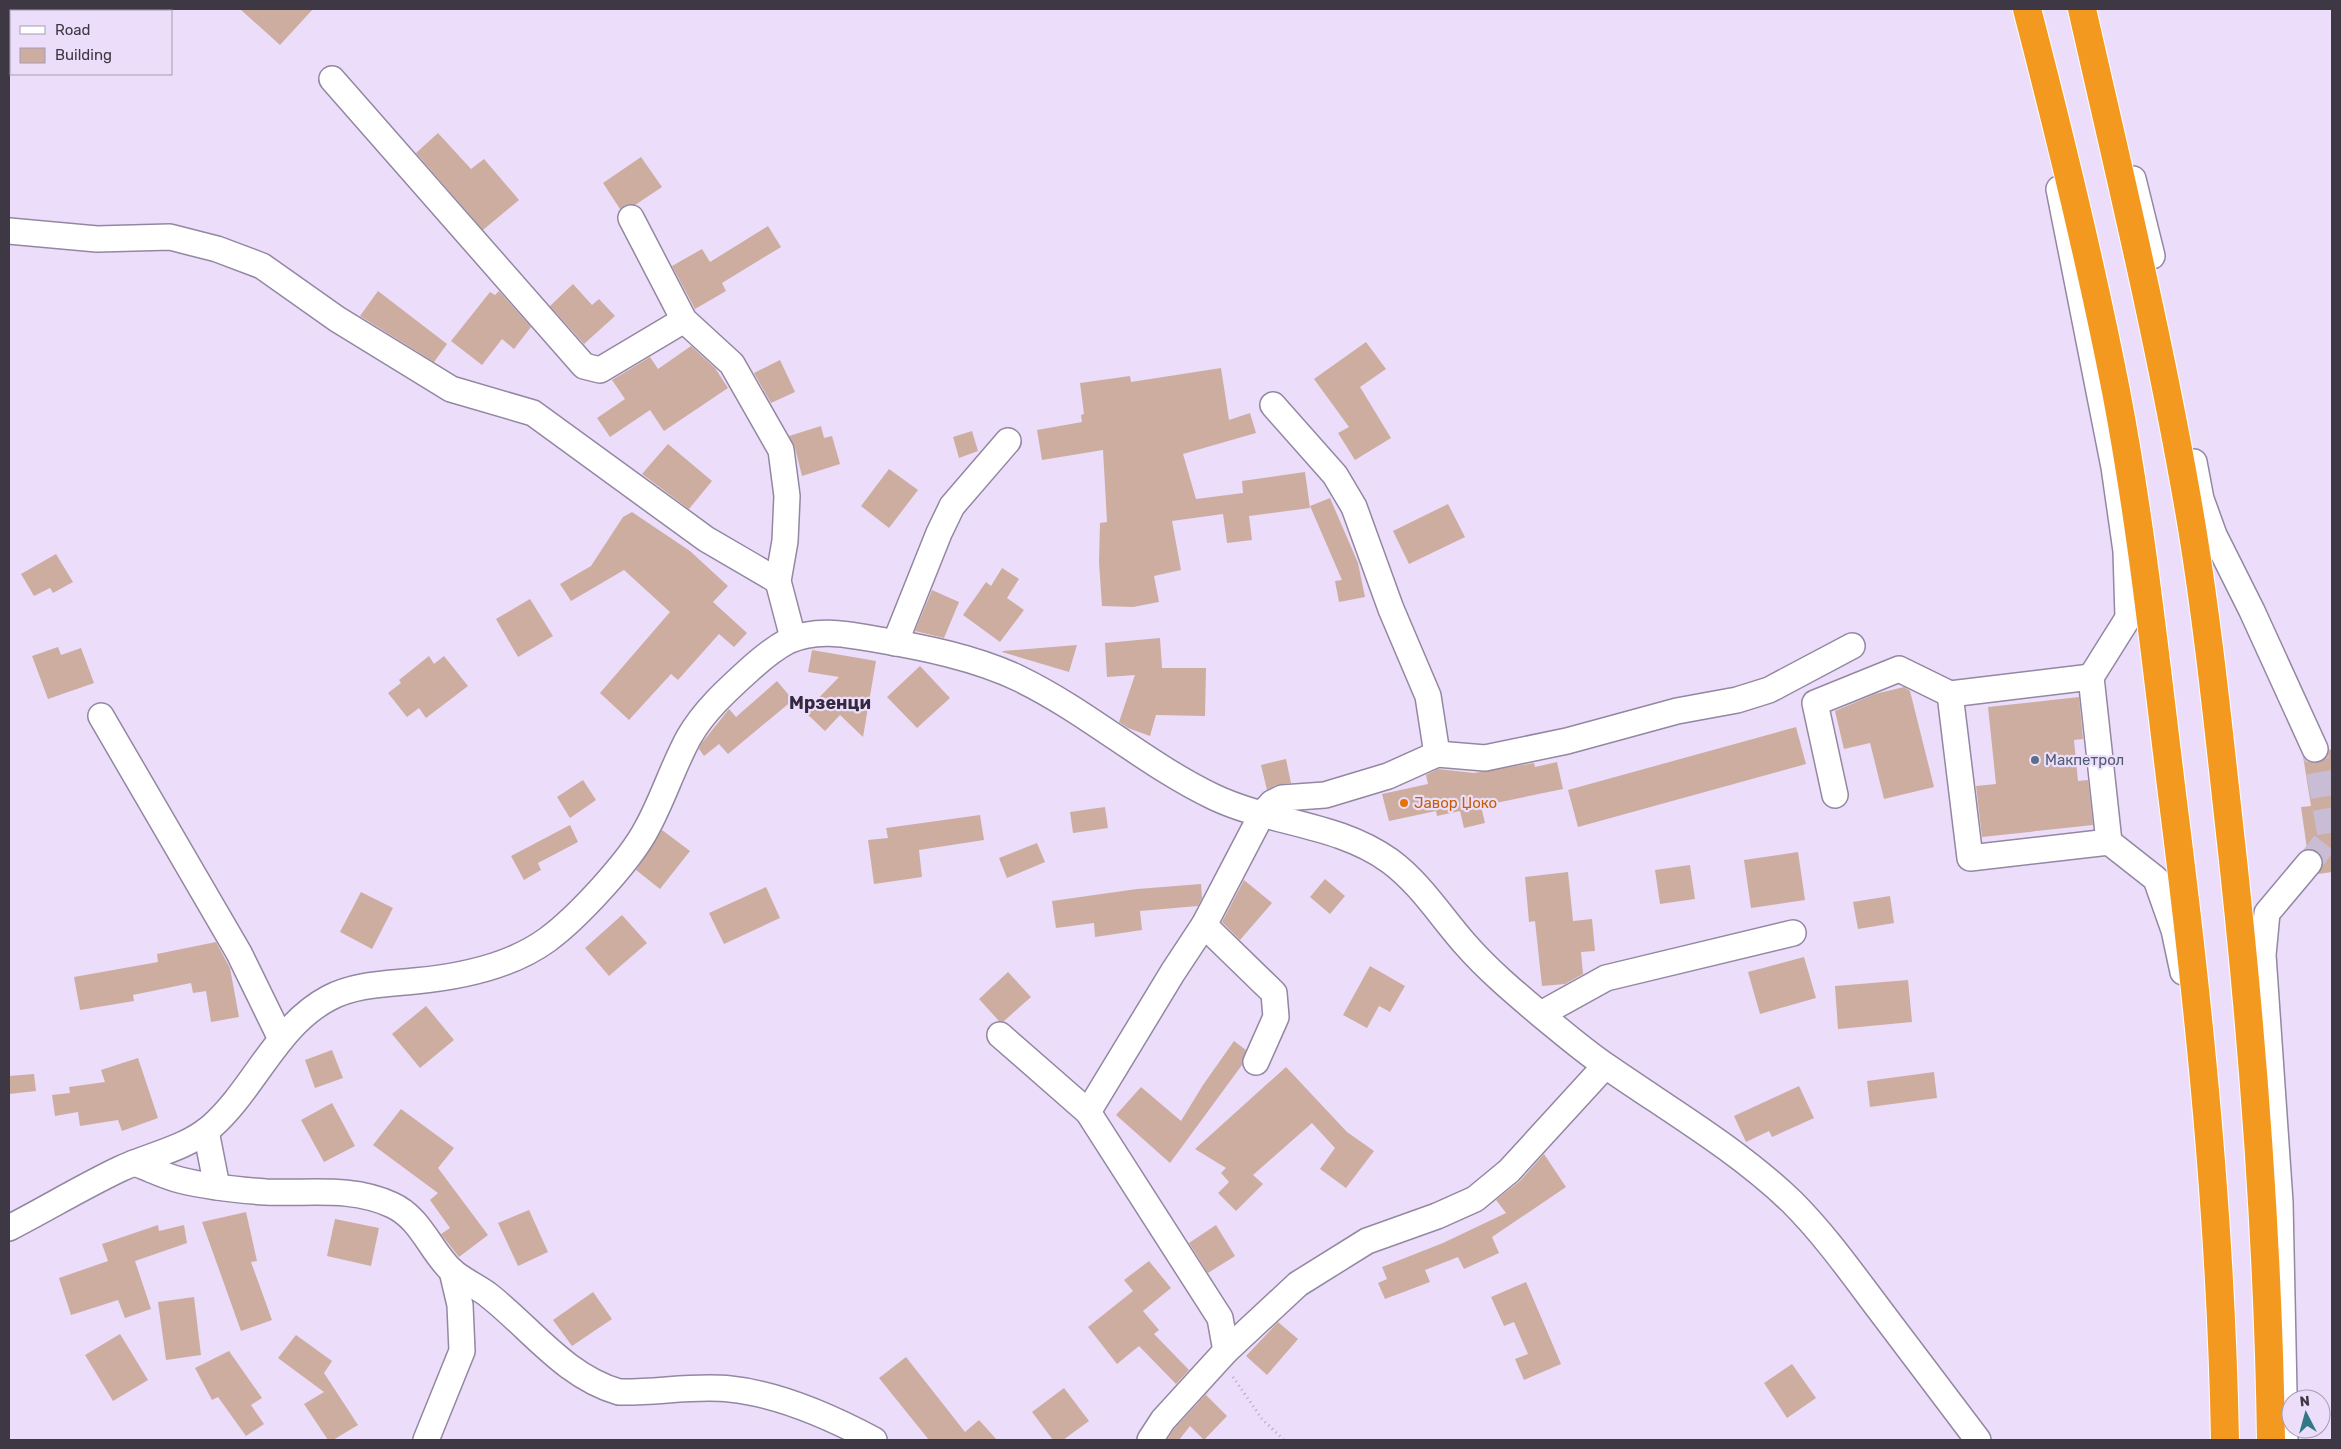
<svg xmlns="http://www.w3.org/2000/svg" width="2341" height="1449" font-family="Rubik,sans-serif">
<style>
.building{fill:#ccada0}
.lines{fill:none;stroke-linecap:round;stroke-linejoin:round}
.minor-tunnel{stroke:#c9bdd6;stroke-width:25;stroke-dasharray:25 12;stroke-linecap:butt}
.minor-casing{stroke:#9387a1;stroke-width:28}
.highway-casing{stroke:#fff;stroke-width:30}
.path{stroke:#b3a8bf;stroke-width:3;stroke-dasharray:1 4;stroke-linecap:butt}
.minor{stroke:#fff;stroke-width:25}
.highway{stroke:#f4991f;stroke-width:28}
.service-dot{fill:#5c6f8a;stroke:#ecdefb;stroke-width:2}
.food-dot{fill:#e8710a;stroke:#ecdefb;stroke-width:2}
.labels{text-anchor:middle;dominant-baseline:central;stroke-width:4.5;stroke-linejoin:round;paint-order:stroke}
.service-label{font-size:15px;fill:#4e5e75;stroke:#ecdefb;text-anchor:start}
.food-label{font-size:15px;fill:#c56008;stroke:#ecdefb;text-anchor:start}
.quarter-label{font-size:18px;font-weight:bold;fill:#34293f;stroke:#ecdefb}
</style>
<rect width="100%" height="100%" fill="#ecdefb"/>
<g class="building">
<polygon points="240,9 313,9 280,45"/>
<polygon points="438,133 471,169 484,159 519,200 483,230 416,153"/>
<polygon points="641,157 662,187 635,205 625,205 620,209 603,183"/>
<polygon points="768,226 781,247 722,283 726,291 695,309 672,266 702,249 710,262"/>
<polygon points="573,284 592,305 599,299 615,316 584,344 550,306"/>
<polygon points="378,291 447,344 434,362 360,316"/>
<polygon points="499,291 531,327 514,349 502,339 482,365 451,341 490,292 495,295"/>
<polygon points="1366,342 1386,369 1360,387 1391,438 1355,460 1338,433 1349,427 1314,379"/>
<polygon points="691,346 715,368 728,388 664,431 650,410 610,437 597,418 625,399 612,380 650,357 658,369"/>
<polygon points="780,360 795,392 771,403 754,373"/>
<polygon points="1221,368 1229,420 1250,413 1256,433 1183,454 1196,499 1243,493 1242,481 1305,472 1310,508 1249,516 1252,540 1227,543 1223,514 1172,521 1181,570 1154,576 1159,602 1133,607 1102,606 1099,562 1100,523 1107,522 1103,450 1042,460 1037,430 1082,422 1081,415 1084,414 1080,383 1130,376 1131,382"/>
<polygon points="821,426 824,438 832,436 840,464 802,476 795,448 789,436"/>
<polygon points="972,431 978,451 959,458 953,437"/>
<polygon points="668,444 712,481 689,509 642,474"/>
<polygon points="889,469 918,490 889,528 861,506"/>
<polygon points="1330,498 1358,563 1365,597 1339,602 1335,581 1342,580 1310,506"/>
<polygon points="1448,504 1465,537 1409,564 1393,531"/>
<polygon points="632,512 690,551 728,586 713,602 747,633 734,647 719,634 678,680 671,674 629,720 600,693 670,612 624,570 571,601 560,584 591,566 623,517"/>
<polygon points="56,554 73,582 53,593 50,588 34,596 21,574"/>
<polygon points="1002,568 1019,579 1007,598 1024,610 1000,642 963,615 986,582 991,586"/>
<polygon points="932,590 959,602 944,638 915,631"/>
<polygon points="530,599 553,636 518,657 496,619"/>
<polygon points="1160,638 1162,668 1206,668 1205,716 1156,715 1150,736 1128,728 1119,722 1135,675 1107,677 1105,643"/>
<polygon points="1077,645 1069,672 1002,652 1003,651"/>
<polygon points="58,647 61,655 81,648 94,683 48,699 32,656"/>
<polygon points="812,650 876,661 863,737 840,715 825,731 805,712 839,677 808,672"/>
<polygon points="429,656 434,664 444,656 468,686 426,718 419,708 407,717 388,693 401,683 399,680"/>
<polygon points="920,666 950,698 917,728 887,697"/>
<polygon points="777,681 793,700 728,754 719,744 704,756 699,749 701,744 729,709 736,717"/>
<polygon points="1904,687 1910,691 1934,787 1884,799 1870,743 1844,749 1835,711 1875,694"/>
<polygon points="2079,697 2083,739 2074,740 2078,781 2088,780 2093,825 1982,837 1976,786 1996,784 1988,707"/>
<polygon points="1796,727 1806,764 1578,827 1568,790"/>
<polygon points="2332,749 2332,872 2318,874 2323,866 2323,859 2318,852 2307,849 2301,807 2311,806 2303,756 2313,763 2320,762 2327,757 2329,750"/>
<polygon points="1286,759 1291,783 1276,785 1267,790 1261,765"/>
<polygon points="1557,762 1563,789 1481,806 1485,823 1464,828 1460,811 1437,816 1436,811 1389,821 1382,794 1428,784 1426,775 1438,769 1474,773 1534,763 1535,767"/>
<polygon points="583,780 596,800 570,818 557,797"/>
<polygon points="1105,807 1108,828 1073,833 1070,812"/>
<polygon points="980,815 984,840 919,850 922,877 874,884 868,840 888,838 886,828"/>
<polygon points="570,825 578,842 538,863 541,870 524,880 511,856"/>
<polygon points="662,830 690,851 660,889 636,870"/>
<polygon points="1037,843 1045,862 1007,878 999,858"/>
<polygon points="1798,852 1805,900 1751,908 1744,860"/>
<polygon points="1690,865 1695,899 1660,904 1655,870"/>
<polygon points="1568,872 1573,921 1592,919 1595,951 1581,952 1583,974 1565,984 1542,986 1535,921 1529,922 1525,877"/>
<polygon points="1325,879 1345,896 1330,914 1310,897"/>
<polygon points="1244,880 1272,903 1240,940 1222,922"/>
<polygon points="1201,884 1202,898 1198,906 1140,911 1142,930 1095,937 1094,923 1056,928 1052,901 1137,889"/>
<polygon points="766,887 780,918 724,944 709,913"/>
<polygon points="361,892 393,908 372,949 340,932"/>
<polygon points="1890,896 1894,923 1858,929 1853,902"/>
<polygon points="622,915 647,943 609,976 585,948"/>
<polygon points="216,942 230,968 239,1017 211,1022 206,991 193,993 191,983 133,995 134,1001 80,1010 74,977 158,962 157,954"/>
<polygon points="1804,957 1816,998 1760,1014 1748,972"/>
<polygon points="1370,966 1405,986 1390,1012 1379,1006 1367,1028 1343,1015"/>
<polygon points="1008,972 1031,997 1004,1021 999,1021 979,999"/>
<polygon points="1908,980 1912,1022 1838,1029 1835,986"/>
<polygon points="426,1006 454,1040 420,1068 392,1034"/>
<polygon points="1234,1041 1246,1050 1242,1065 1170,1163 1116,1115 1141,1087 1181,1121 1203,1085"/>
<polygon points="332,1050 343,1078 315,1088 305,1060"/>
<polygon points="138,1058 158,1118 122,1131 118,1120 80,1126 78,1112 55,1116 52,1095 70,1093 69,1087 105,1082 101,1070"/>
<polygon points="1286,1067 1347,1132 1374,1151 1346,1188 1320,1169 1335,1148 1312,1123 1253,1175 1263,1184 1236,1211 1218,1193 1229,1182 1221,1173 1226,1168 1195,1149"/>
<polygon points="1934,1072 1937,1098 1870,1107 1867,1081"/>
<polygon points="34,1074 36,1091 9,1094 9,1076"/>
<polygon points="1799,1086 1814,1118 1772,1137 1769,1131 1746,1142 1734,1116"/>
<polygon points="332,1103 355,1146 324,1162 301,1120"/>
<polygon points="401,1109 454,1148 438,1168 488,1235 459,1257 441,1234 450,1228 430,1200 438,1193 373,1145"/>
<polygon points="1544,1154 1566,1187 1492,1237 1499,1253 1464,1269 1458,1257 1425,1270 1430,1282 1385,1299 1378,1283 1387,1279 1382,1267 1443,1243 1506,1213 1496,1200 1520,1181"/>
<polygon points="529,1210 548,1252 518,1266 498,1223"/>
<polygon points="246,1212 257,1261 251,1262 272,1320 241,1331 202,1222"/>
<polygon points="335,1219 379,1228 371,1266 327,1256"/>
<polygon points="158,1225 159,1231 184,1225 187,1243 135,1261 151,1309 125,1318 118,1300 71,1315 59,1278 108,1261 102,1244"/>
<polygon points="1216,1225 1235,1256 1208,1273 1189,1243"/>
<polygon points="1149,1261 1171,1288 1143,1311 1159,1330 1154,1334 1189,1370 1176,1384 1139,1346 1117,1364 1088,1327 1133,1291 1124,1280"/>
<polygon points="1526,1282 1561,1364 1524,1380 1515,1359 1528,1354 1514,1322 1504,1326 1491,1297"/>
<polygon points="593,1292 612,1319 572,1346 553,1320"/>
<polygon points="194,1297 201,1355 166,1360 158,1302"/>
<polygon points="1278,1322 1298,1339 1267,1375 1246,1356"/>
<polygon points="120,1334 148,1380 113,1401 85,1355"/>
<polygon points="296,1335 332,1361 324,1373 358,1425 333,1440 328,1440 304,1404 324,1392 278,1358"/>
<polygon points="229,1351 262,1398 251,1405 264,1424 246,1436 218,1397 212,1400 195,1368"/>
<polygon points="906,1357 965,1432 979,1420 997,1440 929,1440 879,1378"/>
<polygon points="1792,1364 1816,1398 1787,1418 1764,1383"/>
<polygon points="1064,1388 1089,1421 1063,1440 1053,1440 1032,1412"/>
<polygon points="1209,1391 1206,1395 1227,1416 1204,1440 1190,1426 1179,1440 1167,1440 1174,1429"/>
</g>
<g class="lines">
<polyline class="minor-tunnel" points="2309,863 2330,836 2315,749"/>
<g class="minor-casing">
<g id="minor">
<polyline points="332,79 584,366 600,370 684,320"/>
<polyline points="2133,179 2152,256"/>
<polyline points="2059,189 2114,467 2126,551 2128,618 2091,677 2109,842"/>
<polyline points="631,218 684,320 732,364 781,450 787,496 785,541 778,581 793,638"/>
<polyline points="9,231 97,239 170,237 217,249 262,266 337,319 451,389 533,413 706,539 778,581"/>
<polyline points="2194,462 2201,499 2214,535 2252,611 2315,749"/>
<polyline points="895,643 939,533 952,506 1008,441"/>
<polyline points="2091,677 1950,694 1970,858 2109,842 2156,879 2174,930 2183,972"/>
<polyline points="101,716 239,953 281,1039"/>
<polyline points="1437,754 1485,758 1567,741 1677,711 1737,700 1769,690 1852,646"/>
<polyline points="1835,795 1815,703 1899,669 1950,694"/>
<polyline points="1204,925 1274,993 1276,1017 1256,1062"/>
<polyline points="1541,1014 1606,978 1793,933"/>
<polyline points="1000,1035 1088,1112 1220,1318 1226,1351"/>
<polyline points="1088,1112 1173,972 1204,925 1262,814 1272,803 1282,798 1325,795 1388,776 1437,754 1428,696 1391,609 1354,507 1335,475 1273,405"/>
<polyline points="206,1131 217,1187"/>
<path d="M 134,1163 C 149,1168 164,1176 180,1180 C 208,1187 237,1190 266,1192 C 309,1194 351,1186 392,1205 C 421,1218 431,1252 452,1271 C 462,1280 476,1286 487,1294 C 531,1328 564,1376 619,1392 C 656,1393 694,1385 730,1389 C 780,1394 831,1417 874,1440"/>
<path d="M 9,1228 C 46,1209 82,1187 120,1169 C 150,1155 185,1149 211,1127 C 255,1088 276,1026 329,998 C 355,984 387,984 415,981 C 459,977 511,966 547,940 C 577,918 630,861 647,828 C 663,799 673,766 689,737 C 704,711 726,691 748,671 C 760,660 773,649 788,641 C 816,628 846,634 874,639 C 922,647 977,658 1020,679 C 1088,712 1145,764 1214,797 C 1271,824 1337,823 1390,861 C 1420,883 1442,918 1466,945 C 1488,970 1514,992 1540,1014 C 1562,1032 1585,1052 1609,1068 C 1671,1111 1738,1150 1792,1202 C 1825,1235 1851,1272 1879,1309 C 1912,1353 1945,1397 1978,1440"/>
<polyline points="426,1440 462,1351 460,1305 452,1271"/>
<polyline points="1150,1440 1163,1420 1226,1351 1298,1284 1367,1241 1437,1216 1475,1199 1509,1171 1605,1066"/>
<polyline points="2285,1440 2280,1202 2263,955 2267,913 2309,863"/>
</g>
</g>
<g class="highway-casing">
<g id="highway">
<path d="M 2027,9 C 2060,136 2091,263 2116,391 C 2142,527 2156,665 2173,802 C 2200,1015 2221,1226 2225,1440"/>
<path d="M 2082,9 C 2121,181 2163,354 2192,528 C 2208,626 2218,725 2229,824 C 2252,1029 2268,1234 2271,1440"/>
</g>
</g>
<polyline class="path" points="1233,1377 1262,1419 1284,1440"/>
<use href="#minor" class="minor"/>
<use href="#highway" class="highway"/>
</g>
<circle class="service-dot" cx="2035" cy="760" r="5"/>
<circle class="food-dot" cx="1404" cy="803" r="5"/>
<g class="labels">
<g class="service-label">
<text x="2045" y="760">Макпетрол</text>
</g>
<g class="food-label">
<text x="1414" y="803">Јавор Џоко</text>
</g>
<g class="quarter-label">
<text x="830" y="703">Мрзенци</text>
</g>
</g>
<rect width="2341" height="1449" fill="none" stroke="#3d3843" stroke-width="20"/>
<rect x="10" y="10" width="162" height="65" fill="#ecdefb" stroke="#a69cb1"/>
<rect x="20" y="26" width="25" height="8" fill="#ffffff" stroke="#a69cb1"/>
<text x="55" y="35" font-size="15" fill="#3d3843">Road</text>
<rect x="20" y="48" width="25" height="15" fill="#ccada0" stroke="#a69cb1"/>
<text x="55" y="60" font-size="15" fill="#3d3843">Building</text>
<g transform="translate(2306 1414) rotate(354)"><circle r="24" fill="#ecdefb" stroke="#a69cb1"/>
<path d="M0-4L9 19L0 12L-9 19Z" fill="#317884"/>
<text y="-8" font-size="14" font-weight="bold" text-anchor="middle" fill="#3d3843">N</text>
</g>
</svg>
